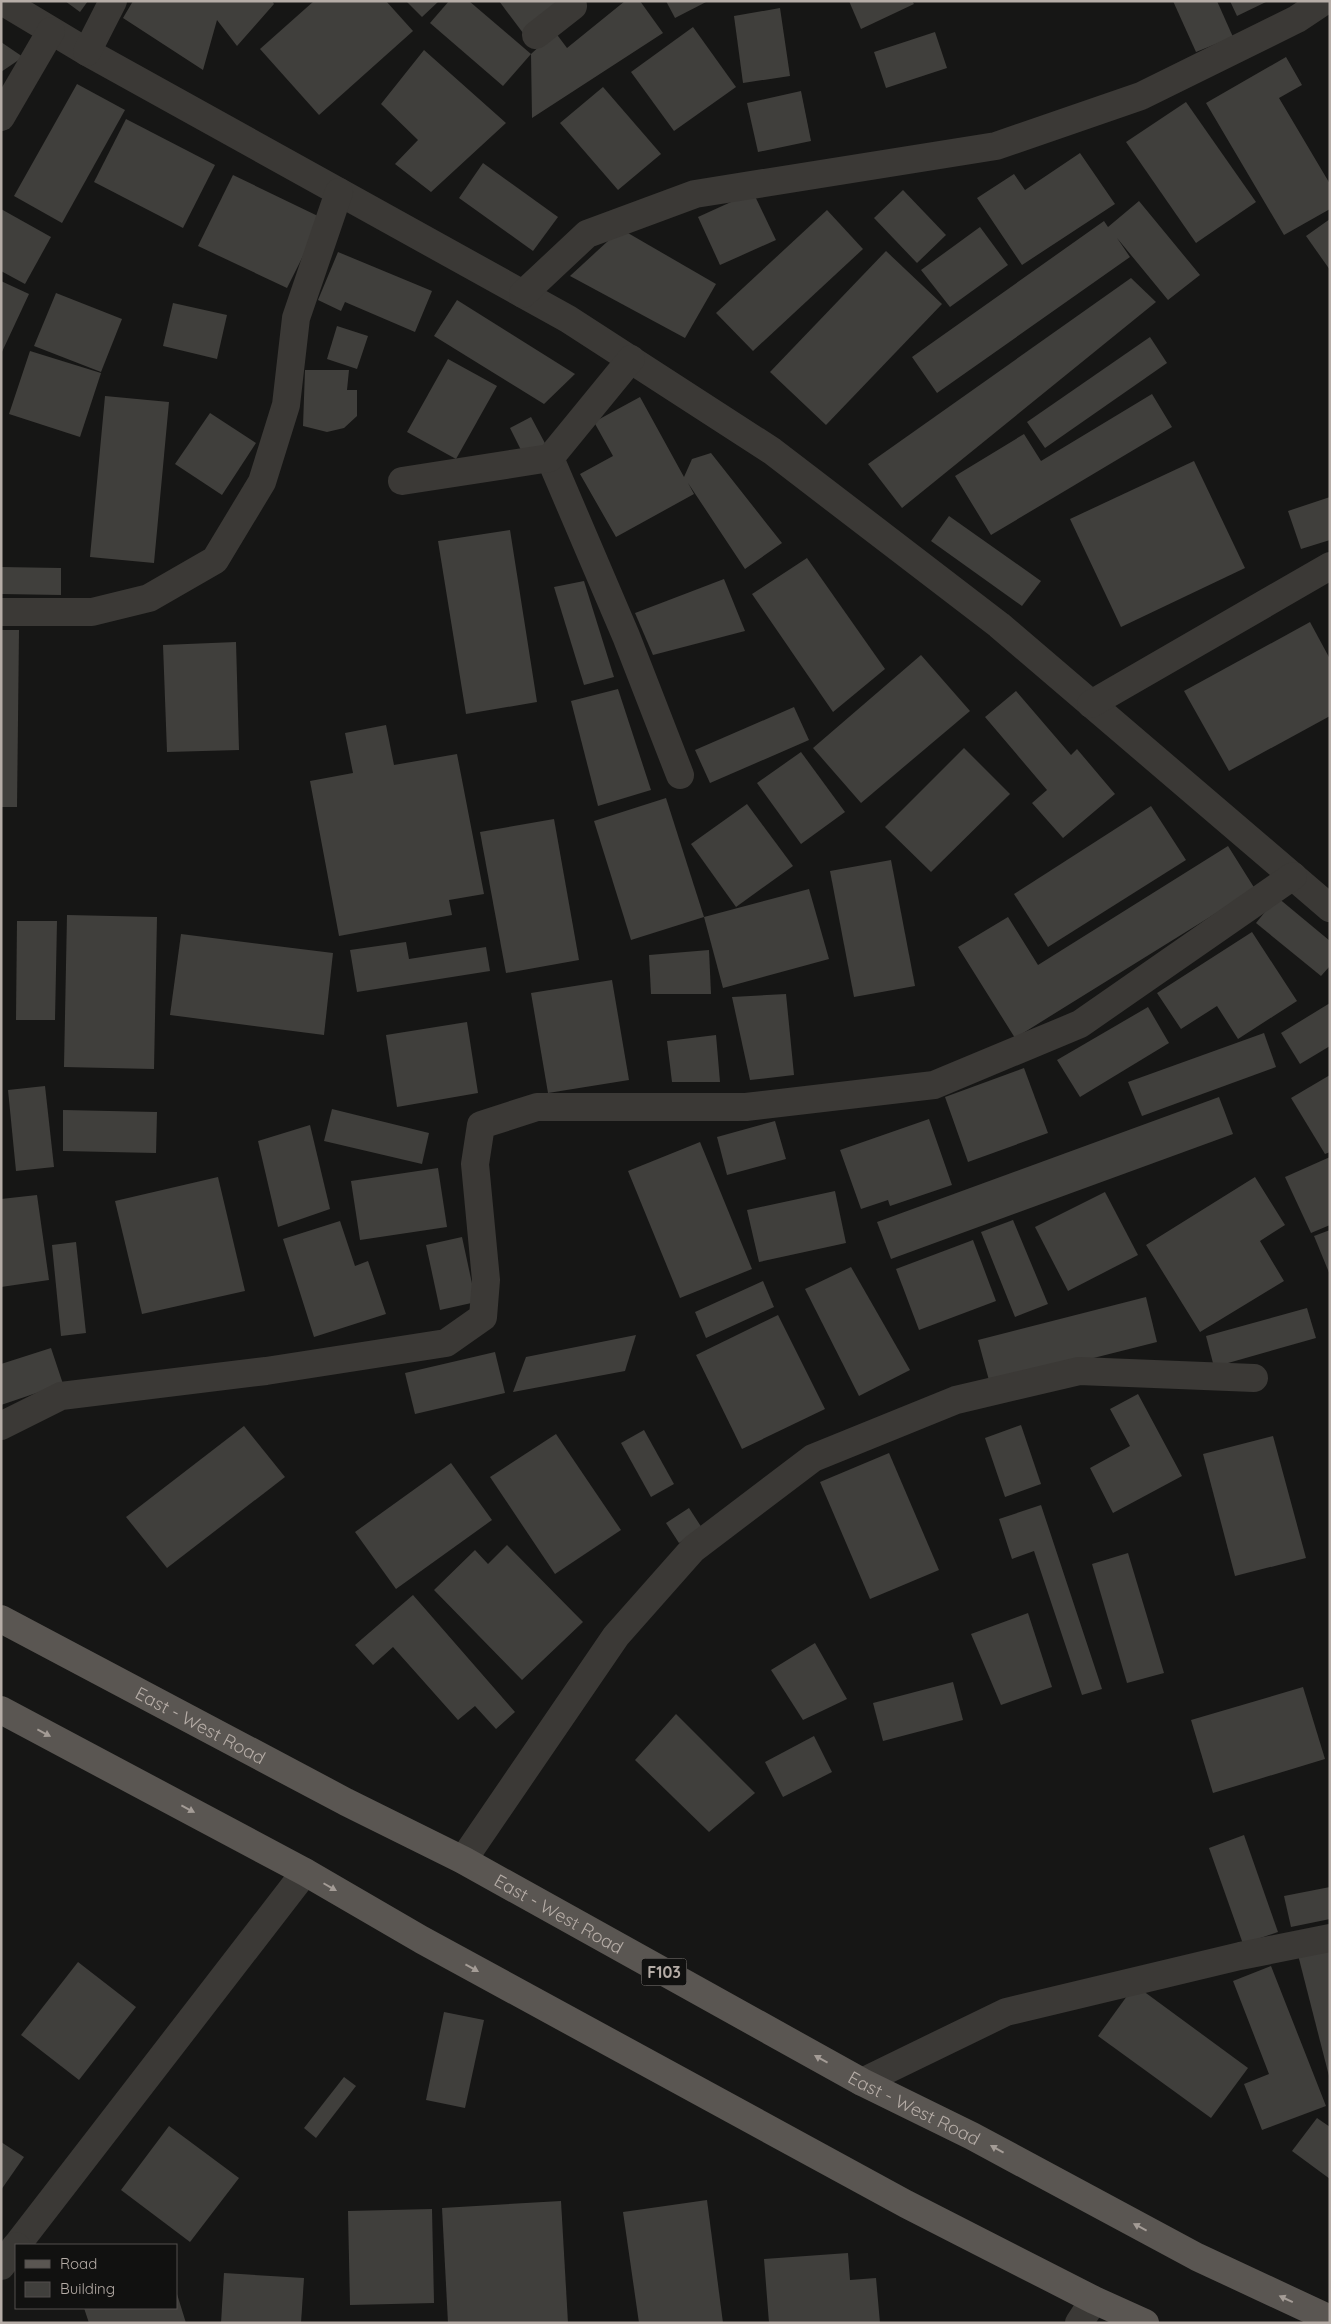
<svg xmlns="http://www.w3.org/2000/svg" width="1331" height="2324" font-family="Quicksand,sans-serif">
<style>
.building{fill:#403f3c}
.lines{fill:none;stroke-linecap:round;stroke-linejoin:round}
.minor{stroke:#3b3936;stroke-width:28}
.major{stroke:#5a5652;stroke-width:28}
.oneway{fill:#a49c96}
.labels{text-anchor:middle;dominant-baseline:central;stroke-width:4;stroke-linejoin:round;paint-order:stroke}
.shield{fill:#111110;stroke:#847e7a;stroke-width:1}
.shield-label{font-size:16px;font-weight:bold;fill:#b6ada7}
.street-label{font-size:18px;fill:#b6ada7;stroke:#111110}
</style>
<rect width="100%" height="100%" fill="#161615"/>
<g class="building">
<polygon points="65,1 88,1 80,12"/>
<polygon points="133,1 272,1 274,4 237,46 217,20 203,70 123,18"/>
<polygon points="314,1 386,1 413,31 319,115 260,49"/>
<polygon points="406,1 439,1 422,17"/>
<polygon points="449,1 469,1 531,54 503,86 430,23"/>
<polygon points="499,1 555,1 558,6 523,33"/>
<polygon points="625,1 640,1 663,33 532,118 531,54 555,32 567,48"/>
<polygon points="666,1 708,1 675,18"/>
<polygon points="849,1 912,1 914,4 861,29"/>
<polygon points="1173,1 1217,1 1233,37 1196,52"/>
<polygon points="1230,1 1268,1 1237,16"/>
<polygon points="780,8 790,76 743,83 734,16"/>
<polygon points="693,27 736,87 674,131 631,72"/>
<polygon points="935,32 947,68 886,88 874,52"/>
<polygon points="1,42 23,57 1,72"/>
<polygon points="424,50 506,123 431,192 395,164 418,140 381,104"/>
<polygon points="1286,57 1302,85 1279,98 1330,184 1330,209 1284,235 1206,103"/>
<polygon points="77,84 125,110 62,223 14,196"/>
<polygon points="603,87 661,154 618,190 560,123"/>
<polygon points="801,91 811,141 758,152 747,103"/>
<polygon points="1186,102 1256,202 1196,243 1126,142"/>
<polygon points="126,119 215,165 183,228 94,182"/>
<polygon points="1080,153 1115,204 1022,265 977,198 1014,174 1025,190"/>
<polygon points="483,163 558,217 533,251 459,198"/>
<polygon points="233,175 322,218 287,288 198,246"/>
<polygon points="903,190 946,235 917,263 874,218"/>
<polygon points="753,192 776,240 720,265 698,217"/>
<polygon points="1139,201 1200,275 1168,300 1117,238 1130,257 937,393 912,357 1104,221 1108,227"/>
<polygon points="1,209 51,237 25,284 1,271"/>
<polygon points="827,210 863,249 753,351 716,313"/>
<polygon points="1330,219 1330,270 1306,236"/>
<polygon points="980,227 1008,265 950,307 921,270"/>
<polygon points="621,229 716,284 685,338 570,276"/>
<polygon points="886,251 942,304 826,425 770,372"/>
<polygon points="338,252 432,291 415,332 345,302 341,311 318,300"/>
<polygon points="1131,278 1156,302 902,508 868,464"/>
<polygon points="1,281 29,294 1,354"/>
<polygon points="56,293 122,319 101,372 34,346"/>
<polygon points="457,300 575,374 544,404 434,336"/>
<polygon points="173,303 227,315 217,359 163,346"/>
<polygon points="337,326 368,336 357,369 327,359"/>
<polygon points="1150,337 1167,363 1045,448 1027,422"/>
<polygon points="30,351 101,373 80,437 9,414"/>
<polygon points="448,359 497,386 456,459 407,432"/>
<polygon points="305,370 349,370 347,390 357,390 357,416 344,428 327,432 303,426"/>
<polygon points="1152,394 1172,427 991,535 955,476 1024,434 1041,461"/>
<polygon points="105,396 169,402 154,563 90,557"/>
<polygon points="640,397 684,477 692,459 711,453 782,543 745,569 688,483 694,494 616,537 580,474 613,456 594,422"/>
<polygon points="210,413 256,443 222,495 175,464"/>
<polygon points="531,417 547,447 525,458 510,428"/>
<polygon points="1194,461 1245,568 1121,627 1070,519"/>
<polygon points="1330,497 1330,540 1301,549 1288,511"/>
<polygon points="949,516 1041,581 1022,606 931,541"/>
<polygon points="510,530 537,702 466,714 438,541"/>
<polygon points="807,558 885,669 833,712 752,594"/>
<polygon points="1,567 61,568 61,595 1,594"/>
<polygon points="724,579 745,631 653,655 635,613"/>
<polygon points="584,581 614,677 584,685 554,587"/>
<polygon points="1310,622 1330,659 1330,716 1229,771 1184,691"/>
<polygon points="1,630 19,630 17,807 1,807"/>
<polygon points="236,642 239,750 167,752 163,645"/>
<polygon points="921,655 970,711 861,803 813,748"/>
<polygon points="618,689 651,790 598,806 571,701"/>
<polygon points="1016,691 1071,755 1077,749 1115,794 1063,838 1032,803 1047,790 985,717"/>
<polygon points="794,707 809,740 710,783 695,750"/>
<polygon points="386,725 394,765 457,754 484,894 449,900 452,915 339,936 310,781 353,773 345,733"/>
<polygon points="964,748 1010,794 931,872 885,827"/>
<polygon points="801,752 845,812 801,844 757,783"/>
<polygon points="666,798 704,917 631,940 594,821"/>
<polygon points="747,804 793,866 736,907 691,844"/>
<polygon points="1151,806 1186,860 1048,947 1014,894"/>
<polygon points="554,819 579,960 506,973 480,832"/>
<polygon points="1228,846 1255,889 1015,1038 958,947 1008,917 1038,965"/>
<polygon points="891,860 915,986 854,997 830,871"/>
<polygon points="809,889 829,959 723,988 704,917"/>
<polygon points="1277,897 1330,941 1330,966 1321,976 1256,923"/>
<polygon points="67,915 157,917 154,1069 64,1067"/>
<polygon points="17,921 57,921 55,1020 16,1020"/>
<polygon points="1252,932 1297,1001 1238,1039 1217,1006 1181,1029 1157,993"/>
<polygon points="181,934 333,953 324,1035 170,1015"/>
<polygon points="406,942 409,959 486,947 490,971 357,992 350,950"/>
<polygon points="709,950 711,994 651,994 649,955"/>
<polygon points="612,980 629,1080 548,1093 531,993"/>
<polygon points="786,994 794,1075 750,1080 732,997"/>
<polygon points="1330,1003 1330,1046 1300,1064 1281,1033"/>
<polygon points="1148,1007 1169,1043 1080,1097 1057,1060"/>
<polygon points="467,1022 478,1093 397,1107 386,1035"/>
<polygon points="1264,1033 1276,1067 1142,1116 1128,1082"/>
<polygon points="716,1035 720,1082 672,1082 667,1041"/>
<polygon points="1024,1068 1048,1133 968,1162 945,1097"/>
<polygon points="1330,1075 1330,1152 1325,1154 1291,1098"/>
<polygon points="45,1086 54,1167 16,1171 8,1090"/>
<polygon points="1219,1097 1233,1134 891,1259 877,1222"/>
<polygon points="332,1109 429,1133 422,1164 324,1141"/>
<polygon points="63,1110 157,1112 156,1153 63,1151"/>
<polygon points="929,1119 952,1185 890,1206 888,1200 861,1209 840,1150"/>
<polygon points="775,1121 786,1159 727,1175 717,1137"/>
<polygon points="310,1125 330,1209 278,1227 258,1141"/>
<polygon points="700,1142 752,1269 680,1298 628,1171"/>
<polygon points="1330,1157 1330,1225 1311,1233 1285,1177"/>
<polygon points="438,1168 447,1227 360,1240 351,1181"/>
<polygon points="218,1177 245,1291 142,1314 115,1201"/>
<polygon points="1255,1177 1285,1225 1260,1241 1284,1281 1200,1332 1146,1245"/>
<polygon points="835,1191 846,1243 759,1262 747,1210"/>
<polygon points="1105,1192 1138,1255 1068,1291 1035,1227"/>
<polygon points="37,1195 49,1280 1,1287 1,1199"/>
<polygon points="1013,1220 1048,1304 1015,1317 981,1232"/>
<polygon points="340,1221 355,1266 368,1261 386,1314 314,1337 283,1239"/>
<polygon points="1330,1230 1330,1275 1314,1236"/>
<polygon points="462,1237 476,1302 440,1310 426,1245"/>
<polygon points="973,1240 996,1301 919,1330 896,1269"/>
<polygon points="76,1242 86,1333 61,1336 52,1245"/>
<polygon points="851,1267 910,1370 859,1396 805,1289"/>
<polygon points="763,1281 774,1307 706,1338 695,1312"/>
<polygon points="1146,1297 1157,1342 990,1384 978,1340"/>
<polygon points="1307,1308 1316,1338 1214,1367 1206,1336"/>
<polygon points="778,1315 825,1409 742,1449 696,1355"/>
<polygon points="636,1335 625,1371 513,1392 526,1357"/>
<polygon points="51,1348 63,1384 1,1405 1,1364"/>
<polygon points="495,1352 505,1393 415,1414 405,1373"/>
<polygon points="1138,1394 1182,1476 1113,1513 1090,1468 1130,1446 1110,1409"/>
<polygon points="1021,1425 1041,1484 1005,1497 985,1438"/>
<polygon points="244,1426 285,1477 167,1568 126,1517"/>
<polygon points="644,1430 674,1484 651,1497 621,1443"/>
<polygon points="556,1434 621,1530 555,1574 490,1477"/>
<polygon points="1273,1436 1306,1558 1235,1576 1203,1454"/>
<polygon points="889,1453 939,1570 870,1599 820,1482"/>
<polygon points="451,1463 492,1520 396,1589 355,1532"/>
<polygon points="1041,1505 1102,1689 1082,1695 1034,1551 1012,1559 999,1519"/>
<polygon points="689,1508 702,1528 679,1543 666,1523"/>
<polygon points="507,1545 583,1622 522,1680 434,1590 475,1550 488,1564"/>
<polygon points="1128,1553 1164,1673 1127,1683 1092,1564"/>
<polygon points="413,1595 515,1712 496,1729 475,1706 458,1720 393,1647 373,1665 355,1645"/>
<polygon points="1028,1613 1052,1687 1001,1705 971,1634"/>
<polygon points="815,1643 847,1699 803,1720 771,1670"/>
<polygon points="953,1682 963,1720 883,1741 873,1703"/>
<polygon points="1303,1687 1325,1759 1213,1793 1191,1720"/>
<polygon points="676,1714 755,1793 709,1832 635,1760"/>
<polygon points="814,1736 832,1772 783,1797 765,1762"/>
<polygon points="1244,1835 1278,1932 1243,1944 1209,1848"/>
<polygon points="1330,1887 1330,1919 1291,1927 1284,1896"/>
<polygon points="1330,1949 1330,2076 1329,2076 1298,1955"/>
<polygon points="78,1962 136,2007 79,2080 21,2035"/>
<polygon points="1271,1966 1326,2106 1262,2130 1244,2084 1269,2074 1233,1981"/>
<polygon points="1135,1985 1248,2068 1211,2118 1098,2036"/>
<polygon points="444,2012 484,2020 465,2108 426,2100"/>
<polygon points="344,2077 356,2086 316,2138 304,2128"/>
<polygon points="1317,2118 1330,2127 1330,2179 1292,2151"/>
<polygon points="169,2126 239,2178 190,2242 121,2190"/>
<polygon points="1,2142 24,2157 1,2190"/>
<polygon points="707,2200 723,2323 639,2323 623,2212"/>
<polygon points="561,2201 568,2323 448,2323 442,2208"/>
<polygon points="432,2209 434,2303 350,2305 348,2211"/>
<polygon points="848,2253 850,2280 876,2278 880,2323 769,2323 764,2259"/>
<polygon points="224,2273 304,2278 301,2323 221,2323"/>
<polygon points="177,2294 186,2323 89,2323 84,2308 176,2308"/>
</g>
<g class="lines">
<g class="minor">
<polyline points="2,1 87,52 568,319 772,451 999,625 1330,908"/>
<polyline points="536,35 573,6"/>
<polyline points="87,52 113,1"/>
<polyline points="1,117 51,31"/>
<polyline points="523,294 587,234 695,194 996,146 1141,96 1297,19 1324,1"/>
<polyline points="550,458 626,636 680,775"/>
<polyline points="402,481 550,458 631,359"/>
<polyline points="1,612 92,612 149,598 215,560 262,482 286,405 296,318 339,192"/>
<polyline points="1091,704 1330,566"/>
<polyline points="1,1426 61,1396 266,1371 446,1343 483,1317 486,1280 475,1164 481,1125 537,1107 746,1107 934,1085 1080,1024 1293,876"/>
<polyline points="463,1860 616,1636 693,1549 813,1458 956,1400 1079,1371 1254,1378"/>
<polyline points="862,2082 1006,2012 1240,1956 1330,1938"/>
<polyline points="17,2245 305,1872"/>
<polyline points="1,2266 16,2246"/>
<polyline points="1079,2323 1094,2300"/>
</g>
<g class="major">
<path id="s1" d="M 1,1619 L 346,1802 L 463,1860 L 862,2082 L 972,2136 L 1197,2257 L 1330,2319"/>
<polyline points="1,1710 305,1872 422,1940 906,2204 1094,2300 1145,2323"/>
</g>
</g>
<defs><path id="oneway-solid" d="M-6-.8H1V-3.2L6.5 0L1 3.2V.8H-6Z" transform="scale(1.25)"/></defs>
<g class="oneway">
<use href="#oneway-solid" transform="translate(44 1733) rotate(28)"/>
<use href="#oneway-solid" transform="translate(188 1809) rotate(28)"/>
<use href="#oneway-solid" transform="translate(330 1887) rotate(30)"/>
<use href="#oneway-solid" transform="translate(472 1968) rotate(29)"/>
<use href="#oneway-solid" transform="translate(821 2059) rotate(-151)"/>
<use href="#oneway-solid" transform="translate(997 2149) rotate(-151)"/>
<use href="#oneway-solid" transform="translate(1140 2227) rotate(-152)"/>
<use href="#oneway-solid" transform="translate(1286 2299) rotate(-155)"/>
</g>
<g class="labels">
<rect class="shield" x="641.5" y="1958.5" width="45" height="27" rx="4"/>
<g class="shield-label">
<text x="664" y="1972">F103</text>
</g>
<g class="street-label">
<text stroke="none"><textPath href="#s1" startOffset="226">East - West Road</textPath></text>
<text stroke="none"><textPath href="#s1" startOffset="631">East - West Road</textPath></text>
<text stroke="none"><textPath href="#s1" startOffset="1036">East - West Road</textPath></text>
</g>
</g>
<rect width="1331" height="2324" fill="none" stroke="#b6ada7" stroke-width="5"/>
<rect x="15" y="2244" width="162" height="65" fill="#111110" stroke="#534f4c"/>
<rect x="25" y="2260" width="25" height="8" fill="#5a5652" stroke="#534f4c"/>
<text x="60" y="2269" font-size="15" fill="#b6ada7">Road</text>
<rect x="25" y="2282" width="25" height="15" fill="#403f3c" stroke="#534f4c"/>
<text x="60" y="2294" font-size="15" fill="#b6ada7">Building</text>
</svg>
